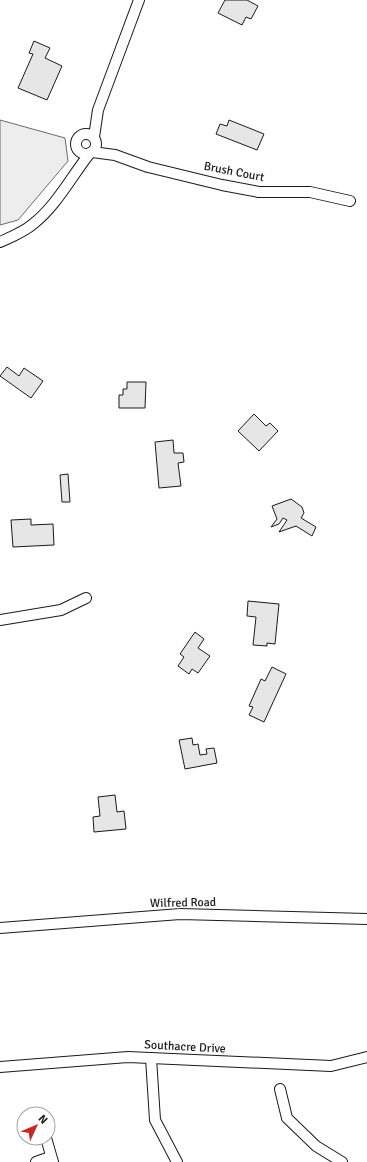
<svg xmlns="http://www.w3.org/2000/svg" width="367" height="1162" font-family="Signika,sans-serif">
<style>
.green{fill:#ededed;stroke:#6a6a6a}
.building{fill:#e6e6e6;stroke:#1a1a1a}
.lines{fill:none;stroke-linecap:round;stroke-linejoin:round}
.minor-casing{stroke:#1a1a1a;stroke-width:12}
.minor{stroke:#fff;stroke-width:10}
.labels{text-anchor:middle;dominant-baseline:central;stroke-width:3;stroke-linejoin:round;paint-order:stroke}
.street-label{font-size:12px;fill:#1a1a1a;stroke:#fff}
</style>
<rect width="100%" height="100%" fill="#fff"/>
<polygon class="green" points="0,120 65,138 68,161 18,220 0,225"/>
<g class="building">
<polygon points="225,0 247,0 258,6 251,19 246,17 242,25 218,13"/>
<polygon points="34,41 50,48 45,58 62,66 47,100 18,88 33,54 29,53"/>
<polygon points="229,120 264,134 257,150 216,134 220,124 227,126"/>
<polygon points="7,367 19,376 24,368 43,381 31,398 0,376"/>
<polygon points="127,382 146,382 145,408 119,408 119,395 123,395 123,389 127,389"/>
<polygon points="254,414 266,426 270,423 278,431 259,451 238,431"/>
<polygon points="173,440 174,453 183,453 184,462 178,463 181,486 159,488 155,442"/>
<polygon points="68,474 70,502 62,502 60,475"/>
<polygon points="291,499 302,507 304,513 301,518 316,527 312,536 296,526 279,532 287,520 283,518 279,524 271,527 277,519 272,506"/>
<polygon points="31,519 31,525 53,524 54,545 13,547 11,520"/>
<polygon points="248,601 279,604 275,644 267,643 267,646 253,645 256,617 247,616"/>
<polygon points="195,632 204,639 198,648 210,656 198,673 192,669 189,674 178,666 184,657 180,654"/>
<polygon points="272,667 286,674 264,722 249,715 253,707 249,706 261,679 265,681"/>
<polygon points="192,738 193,745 198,744 200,755 207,754 206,749 214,748 217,763 185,769 179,740"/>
<polygon points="115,795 117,812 124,811 126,829 94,832 93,817 100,816 98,797"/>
</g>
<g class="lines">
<g class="minor-casing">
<g id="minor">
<circle cx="86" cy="144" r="10"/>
<polyline points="94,137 98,110 139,0"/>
<polyline points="92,152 115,155 148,167 222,185 259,192 310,192 350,201"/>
<path d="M 0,242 C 11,237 24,232 33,224 C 57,205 71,177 90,153"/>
<polyline points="0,620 61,610 86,598"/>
<polyline points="0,928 180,914 367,919"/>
<polyline points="151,1058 155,1120 177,1162"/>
<polyline points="0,1067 128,1057 331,1066 367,1057"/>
<polyline points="280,1089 287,1118 316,1146 342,1162"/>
<polyline points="46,1138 53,1162"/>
<polyline points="36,1162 50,1157"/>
</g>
</g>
<use href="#minor" class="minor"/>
</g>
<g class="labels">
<g class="street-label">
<text transform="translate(234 172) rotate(11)">Brush Court</text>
<text transform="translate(183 903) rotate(-1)">Wilfred Road</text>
<text transform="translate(185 1047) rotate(3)">Southacre Drive</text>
</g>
</g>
<g transform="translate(36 1126) rotate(46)"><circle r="19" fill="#ffffff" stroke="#a3a3a3"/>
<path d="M0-3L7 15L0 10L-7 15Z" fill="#c62828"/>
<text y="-6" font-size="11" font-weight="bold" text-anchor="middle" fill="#1a1a1a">N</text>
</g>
</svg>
